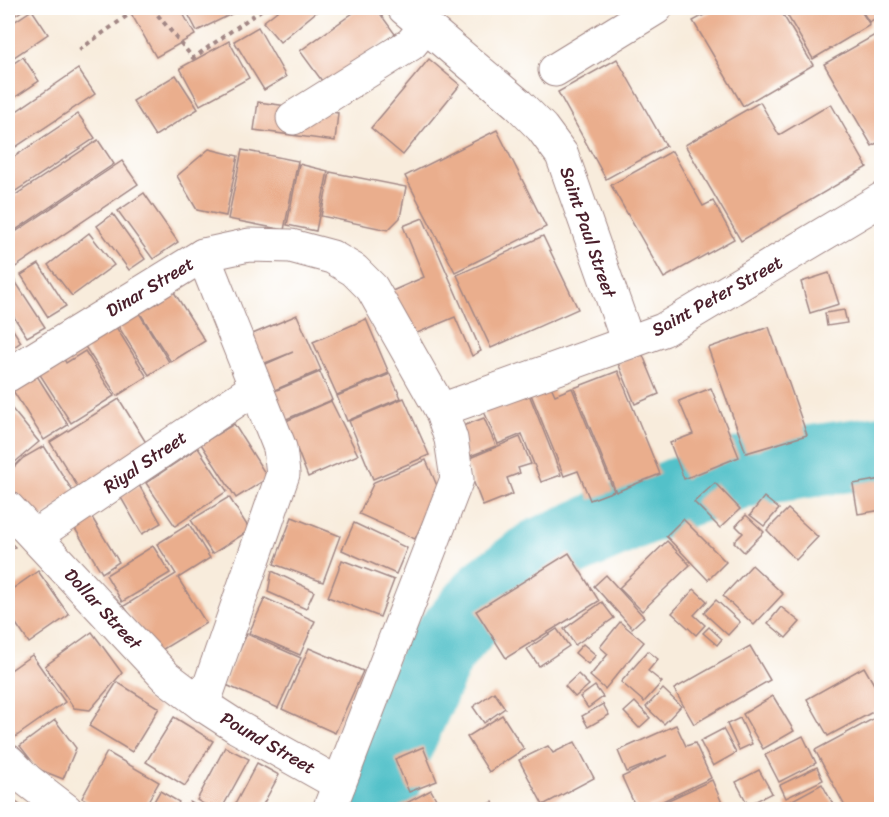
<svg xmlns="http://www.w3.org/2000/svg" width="889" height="817" font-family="Sriracha,sans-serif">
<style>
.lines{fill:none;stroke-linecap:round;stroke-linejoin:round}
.river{stroke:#53c1c9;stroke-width:72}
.building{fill:#eaae8d}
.minor-casing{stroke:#a18684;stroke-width:35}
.path{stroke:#a18684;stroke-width:4;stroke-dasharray:4.5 4.5;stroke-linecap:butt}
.minor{stroke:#fff;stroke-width:33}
.labels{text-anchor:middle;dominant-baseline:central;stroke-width:4.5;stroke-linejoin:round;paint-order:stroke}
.street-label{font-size:18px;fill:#4a1f2b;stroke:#fff}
</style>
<rect width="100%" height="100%" fill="#fff"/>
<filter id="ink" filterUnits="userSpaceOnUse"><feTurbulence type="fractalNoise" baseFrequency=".0167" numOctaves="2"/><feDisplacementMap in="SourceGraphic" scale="12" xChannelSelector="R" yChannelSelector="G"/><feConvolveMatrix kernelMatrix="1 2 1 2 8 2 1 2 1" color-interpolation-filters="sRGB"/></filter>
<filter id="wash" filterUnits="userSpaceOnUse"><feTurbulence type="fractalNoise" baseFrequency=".008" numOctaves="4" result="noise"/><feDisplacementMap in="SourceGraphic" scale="24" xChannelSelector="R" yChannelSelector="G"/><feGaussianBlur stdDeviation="1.35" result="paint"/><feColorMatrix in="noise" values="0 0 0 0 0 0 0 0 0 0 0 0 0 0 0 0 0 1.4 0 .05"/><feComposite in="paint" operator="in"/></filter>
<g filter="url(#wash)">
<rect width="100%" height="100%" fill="#f8ecdc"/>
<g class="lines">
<polyline class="river" points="375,810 398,743 440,650 490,591 540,554 679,493 751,470 882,451"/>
</g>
<g id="blocks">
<g class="building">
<polygon points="8,8 26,8 8,20"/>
<polygon points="128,8 180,8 195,35 156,57"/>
<polygon points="185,8 239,8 240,10 197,31"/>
<polygon points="281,8 321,8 280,42 263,22"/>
<polygon points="360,8 376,8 395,34 325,85 300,51"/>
<polygon points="717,8 779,8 813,65 743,106 693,21"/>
<polygon points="783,8 859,8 870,25 813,59"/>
<polygon points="860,8 882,8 882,15 869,22"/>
<polygon points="32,10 48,34 8,61 8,26"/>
<polygon points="258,27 286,77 264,90 234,41"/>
<polygon points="882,31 882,140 872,146 824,64"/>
<polygon points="229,41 249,78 200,105 180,68"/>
<polygon points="23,57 39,81 8,102 8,67"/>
<polygon points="429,59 460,85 403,155 371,128"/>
<polygon points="617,59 666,146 606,179 558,92"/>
<polygon points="78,69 95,94 8,152 8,117"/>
<polygon points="176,75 198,109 155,136 133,101"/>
<polygon points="258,102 338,113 335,141 254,130"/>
<polygon points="760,102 779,135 831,104 867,167 741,241 685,145"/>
<polygon points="78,114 95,138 8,196 8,161"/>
<polygon points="497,130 546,227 455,272 405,176"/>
<polygon points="98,140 114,164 8,235 8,200"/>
<polygon points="209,149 238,156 226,216 197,210 177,176"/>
<polygon points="242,150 298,161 284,230 228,219"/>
<polygon points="672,151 703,206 713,201 734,239 664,278 611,185"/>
<polygon points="122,161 138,184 8,272 8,237"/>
<polygon points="299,164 328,171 316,231 287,225"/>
<polygon points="330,172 406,187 400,218 388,230 321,216"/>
<polygon points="144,193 178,242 153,259 118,211"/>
<polygon points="113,214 145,259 129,270 97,226"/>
<polygon points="423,218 481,351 472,356 455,317 410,336 390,292 424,277 403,226"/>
<polygon points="89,233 114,265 72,296 48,265"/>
<polygon points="543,236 578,309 491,348 457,275"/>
<polygon points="39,264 66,306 48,317 21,275"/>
<polygon points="829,273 839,304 810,313 801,282"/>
<polygon points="15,281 45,327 27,337 8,308 8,288"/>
<polygon points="172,289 205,341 171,362 138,310"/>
<polygon points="844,310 847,323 827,326 825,313"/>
<polygon points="139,313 169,362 149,375 118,326"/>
<polygon points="297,315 321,370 270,392 259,367 293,352 260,365 248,336"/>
<polygon points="366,319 389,373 337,395 313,342"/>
<polygon points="8,322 21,342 8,351"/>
<polygon points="113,322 147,377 117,396 82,342"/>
<polygon points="769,327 807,435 746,453 708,348"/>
<polygon points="85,351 114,396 71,423 39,373 63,357 66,363"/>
<polygon points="642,353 659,394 635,404 618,363"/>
<polygon points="34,371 68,425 44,440 10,386"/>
<polygon points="618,371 660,474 616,492 574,388"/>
<polygon points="320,372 332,400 284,420 272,392"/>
<polygon points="390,374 401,398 347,421 337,396"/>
<polygon points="550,384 555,395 572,388 614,491 590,500 578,471 564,476 530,392"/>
<polygon points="711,388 739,457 684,479 670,443 693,434 679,401"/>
<polygon points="529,394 561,475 541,482 522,434 498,444 483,409"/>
<polygon points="404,398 429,455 373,479 349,421"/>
<polygon points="119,399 150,449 81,492 50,442"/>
<polygon points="331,401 358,455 308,477 286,421"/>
<polygon points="8,404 39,442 8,468"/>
<polygon points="484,418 496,446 465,458 460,427"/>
<polygon points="234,424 268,478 236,498 201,444"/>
<polygon points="520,437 531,464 518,468 520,473 507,478 513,494 483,506 465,460"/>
<polygon points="44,446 74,493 40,519 8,484 8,473 23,458"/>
<polygon points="198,448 227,491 175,526 146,483"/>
<polygon points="426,460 438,488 415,539 359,514 374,482"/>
<polygon points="882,479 882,510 858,514 853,484"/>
<polygon points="715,483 740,509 720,528 694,502"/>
<polygon points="139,485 161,523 142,534 120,496"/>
<polygon points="229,497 250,530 212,554 191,520"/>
<polygon points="764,497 779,509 764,526 750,515"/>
<polygon points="788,509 818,537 796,560 767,530"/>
<polygon points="746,515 764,532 744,552 734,542 743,533 736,526"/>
<polygon points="91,516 119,562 102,573 74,527"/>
<polygon points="292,517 340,536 323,582 274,564"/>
<polygon points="683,519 726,562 708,580 666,536"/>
<polygon points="354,523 407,548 396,574 342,550"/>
<polygon points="189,524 210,558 178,578 206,623 155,654 124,606 176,574 157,544"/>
<polygon points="8,540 15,547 8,554"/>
<polygon points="667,541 690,565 642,611 619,588"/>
<polygon points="153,546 170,573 122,602 106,575"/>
<polygon points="569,553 599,601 506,658 476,611"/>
<polygon points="342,560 394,580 380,617 328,597"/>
<polygon points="752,565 783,594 754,625 723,596"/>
<polygon points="38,571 69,615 29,643 8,612 8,592"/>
<polygon points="272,571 314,591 306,609 268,592"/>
<polygon points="606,575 644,617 632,628 594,586"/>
<polygon points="694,589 707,601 694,615 705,625 696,635 672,613"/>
<polygon points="265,598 315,621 300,655 249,633"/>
<polygon points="716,600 740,622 728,635 704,613"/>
<polygon points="602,602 614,618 575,645 564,629"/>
<polygon points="781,607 800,622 786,638 768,623"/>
<polygon points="620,622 644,642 605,689 590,676 608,654 600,647"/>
<polygon points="709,627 722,639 717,645 703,633"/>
<polygon points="557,629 569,646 539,666 527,649"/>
<polygon points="92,632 122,673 90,710 74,708 45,666"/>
<polygon points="247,634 301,658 278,708 224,684"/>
<polygon points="583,644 596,655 588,664 575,653"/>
<polygon points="750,646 770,680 694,724 674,689"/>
<polygon points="309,648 363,671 335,733 282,709"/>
<polygon points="648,651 658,659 648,671 662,682 644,702 621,682"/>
<polygon points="32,655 65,702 11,740 8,734 8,672"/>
<polygon points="864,667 882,698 882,707 828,736 807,699"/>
<polygon points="578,674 589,685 575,697 565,686"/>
<polygon points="117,682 159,708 132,752 89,726"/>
<polygon points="595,686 603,697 588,708 580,697"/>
<polygon points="663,689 681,706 664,724 646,707"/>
<polygon points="494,692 505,708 484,723 473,707"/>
<polygon points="773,696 794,731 763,749 743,714"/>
<polygon points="635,702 650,718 639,728 624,712"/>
<polygon points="603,704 609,715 588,727 582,716"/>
<polygon points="882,714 882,801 865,810 847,810 815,750"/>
<polygon points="502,715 524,749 489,772 467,737"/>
<polygon points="174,717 213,741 185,786 146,762"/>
<polygon points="740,718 752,744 739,750 727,724"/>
<polygon points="55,720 76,748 63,779 38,769 20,746"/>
<polygon points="676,725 686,746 695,743 711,778 644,810 637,810 622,777 668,755 627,772 618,751"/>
<polygon points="723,729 736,753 713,766 700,741"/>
<polygon points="803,736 816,763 779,782 765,755"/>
<polygon points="575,742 594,778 543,805 519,760 548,746 553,753"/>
<polygon points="225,747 249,759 221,810 213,810 197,800"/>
<polygon points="423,747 437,781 409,792 395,759"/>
<polygon points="107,752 159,782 143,810 103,810 82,798"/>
<polygon points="257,763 279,775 260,810 232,810"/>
<polygon points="817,767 823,780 786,798 780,785"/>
<polygon points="759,770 772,793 748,805 736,782"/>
<polygon points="712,780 725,810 647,810"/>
<polygon points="822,784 834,806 827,810 787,810 785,804"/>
<polygon points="431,790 442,810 398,810 397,808"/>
<polygon points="160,791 179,802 175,810 149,810"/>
<polygon points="13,800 27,810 8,810"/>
<polygon points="190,802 204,810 185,810"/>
<polygon points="493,802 496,810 476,810"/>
</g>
</g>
</g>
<g filter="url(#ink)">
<use href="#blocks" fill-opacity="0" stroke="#a18684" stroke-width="1.5"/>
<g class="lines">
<g class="minor-casing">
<g id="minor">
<polyline points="404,8 518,104 542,128 562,155 628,342"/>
<polyline points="555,70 656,8"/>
<polyline points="293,118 411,44 426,26"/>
<polyline points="203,255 280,448 283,474 203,705 237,727 339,784"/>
<polyline points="8,375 203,255 249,245 291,246 332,257 354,270 372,288 441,410 451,439 457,479 329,810"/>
<polyline points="441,410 663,330 882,199"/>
<polyline points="8,508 166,677 203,705"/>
<polyline points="35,536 255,388"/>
<polyline points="8,761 27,780 66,810"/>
</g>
</g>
<g class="path">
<polyline points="152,8 193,58 264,8"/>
<polyline points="79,50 138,8"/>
</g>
<use href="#minor" class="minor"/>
</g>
</g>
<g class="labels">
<g class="street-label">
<text transform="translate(588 232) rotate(71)">Saint Paul Street</text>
<text transform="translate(150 287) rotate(-31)">Dinar Street</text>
<text transform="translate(717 296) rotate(-29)">Saint Peter Street</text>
<text transform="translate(145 462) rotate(-34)">Riyal Street</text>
<text transform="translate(103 609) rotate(47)">Dollar Street</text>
<text transform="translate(268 743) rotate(30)">Pound Street</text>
</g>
</g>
<rect width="889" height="817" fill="none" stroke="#fff" stroke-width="30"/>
</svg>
